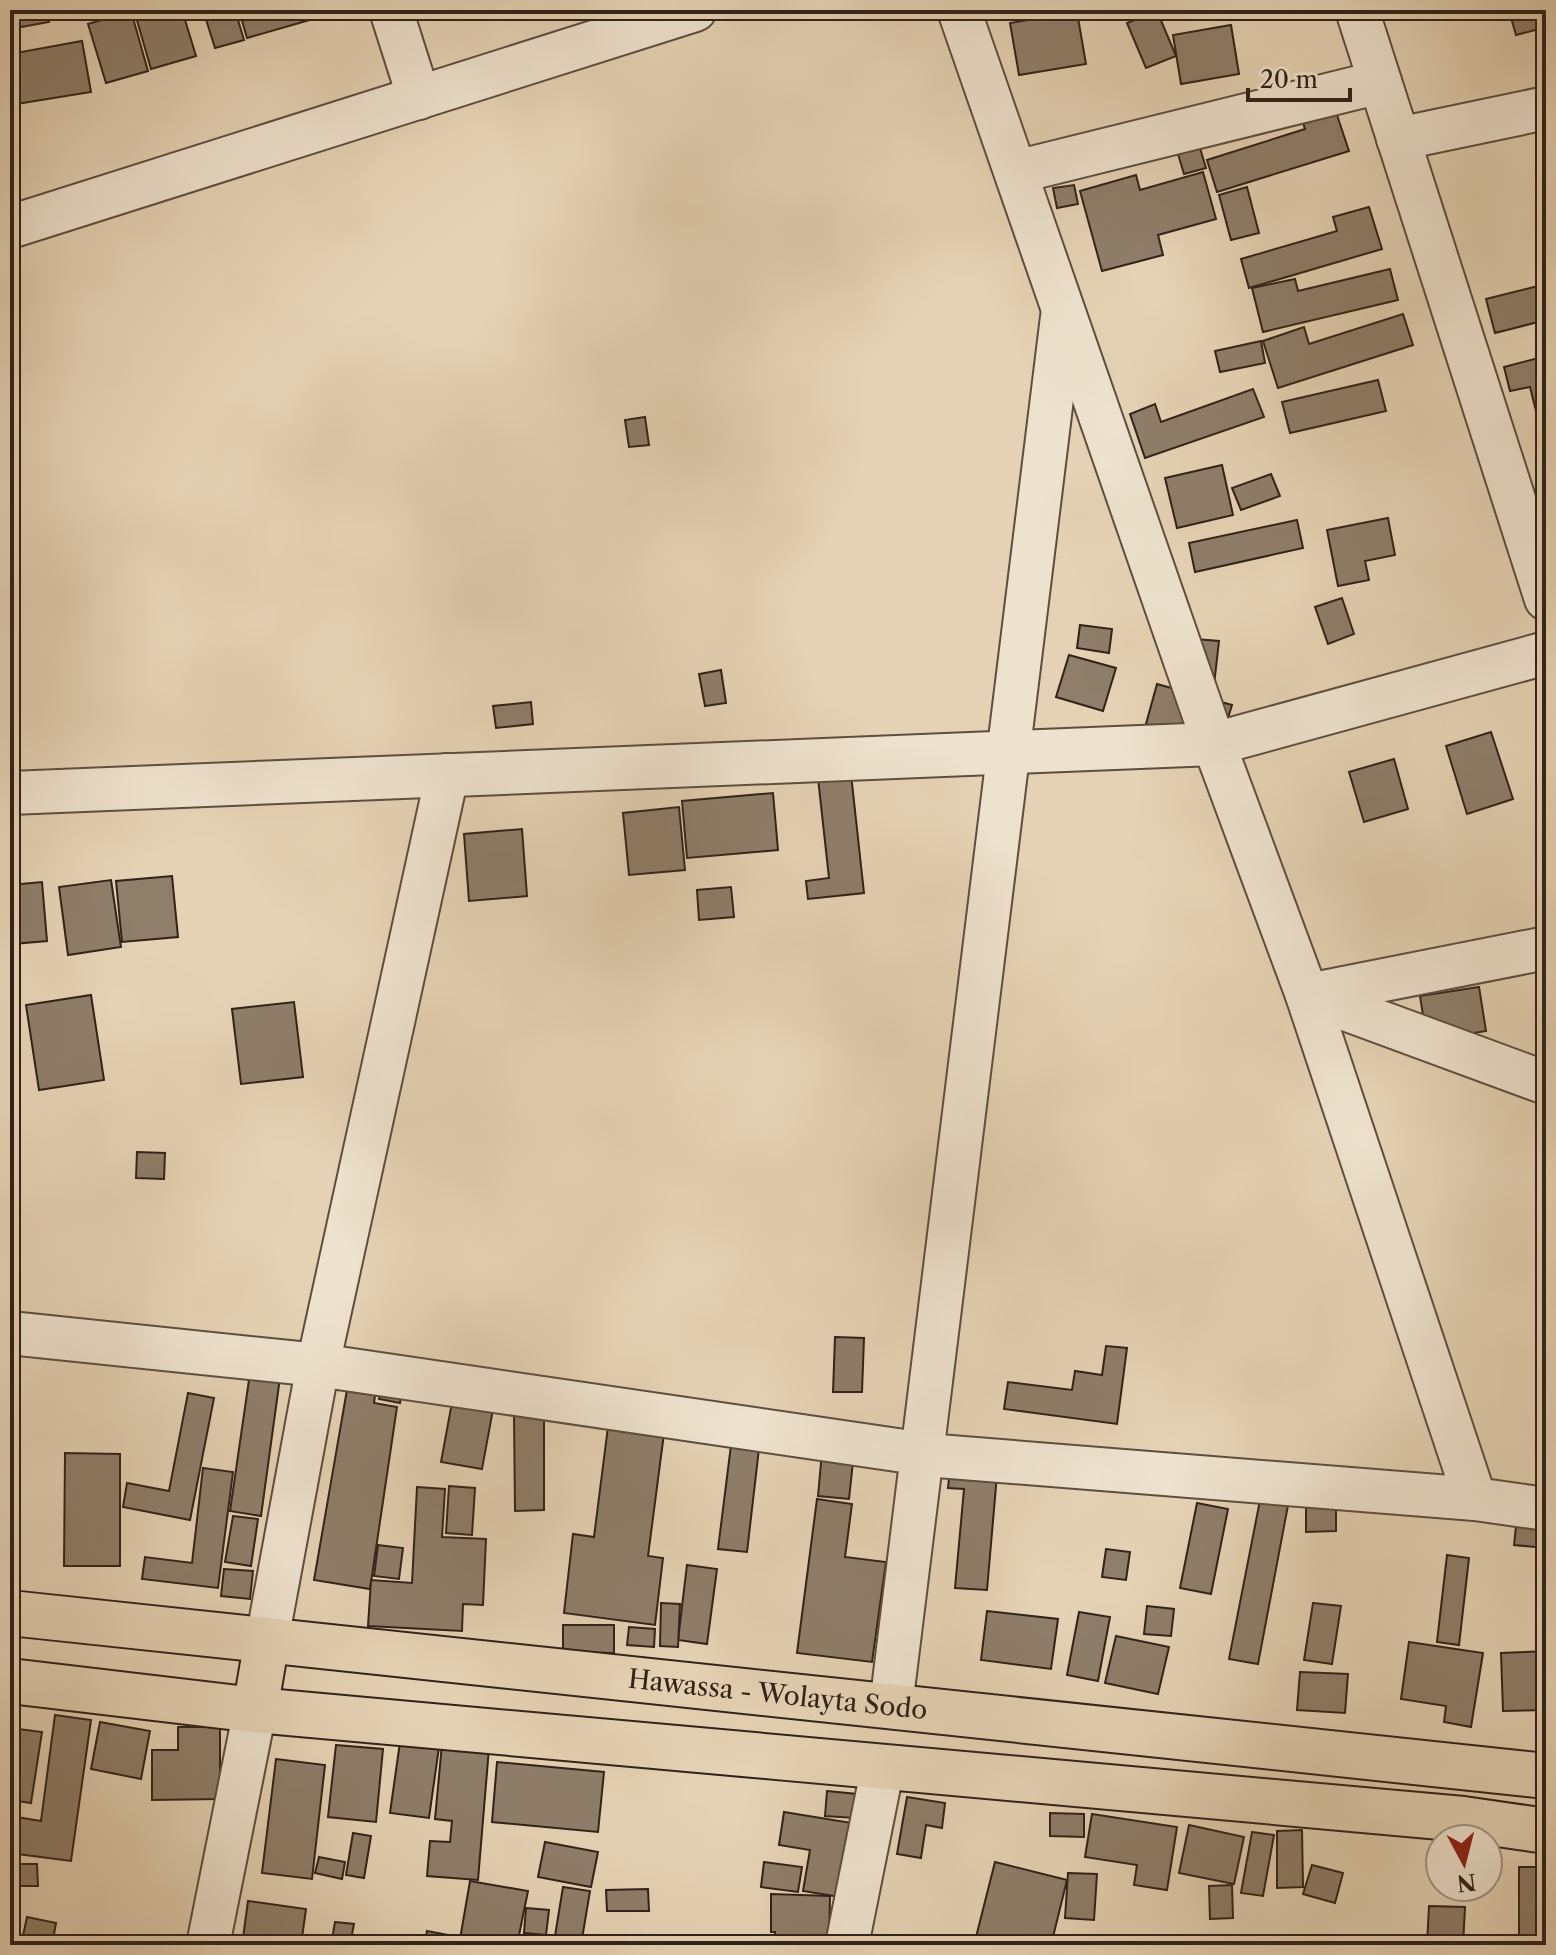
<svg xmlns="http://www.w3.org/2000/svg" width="1556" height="1955" font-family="'Libre Caslon Text',serif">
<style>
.building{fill:#8e7e6a;stroke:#302219;stroke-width:2}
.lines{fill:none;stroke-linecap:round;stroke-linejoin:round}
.minor-casing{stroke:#5d4e40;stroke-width:46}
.major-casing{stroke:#302219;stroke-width:48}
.minor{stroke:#eee2ce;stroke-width:42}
.major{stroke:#e5d2b4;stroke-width:44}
.labels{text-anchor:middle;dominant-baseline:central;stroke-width:6;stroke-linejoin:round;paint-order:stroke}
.street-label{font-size:26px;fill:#302219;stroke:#eee2ce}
</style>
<rect width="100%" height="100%" fill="#e5d2b4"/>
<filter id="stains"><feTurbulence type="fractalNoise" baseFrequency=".0025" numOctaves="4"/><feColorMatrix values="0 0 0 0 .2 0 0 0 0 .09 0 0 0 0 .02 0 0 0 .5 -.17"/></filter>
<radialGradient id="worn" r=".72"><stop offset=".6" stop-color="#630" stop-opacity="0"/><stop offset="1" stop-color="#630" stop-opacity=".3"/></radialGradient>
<g class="building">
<polygon points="10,10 47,10 49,22 10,29"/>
<polygon points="134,10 182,10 196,56 151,69"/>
<polygon points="203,10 235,10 244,40 215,48"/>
<polygon points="239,10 318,10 320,17 247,38"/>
<polygon points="1525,10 1535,10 1539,29 1516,35 1510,14"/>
<polygon points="131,11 148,71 106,83 88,24"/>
<polygon points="1157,11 1176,56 1146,68 1127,23"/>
<polygon points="1077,12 1086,64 1019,75 1010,23"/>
<polygon points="1231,25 1239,74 1181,84 1173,35"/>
<polygon points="82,41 91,92 10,105 10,54"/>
<polygon points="1333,103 1349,151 1217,192 1207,160 1305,129 1300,113"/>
<polygon points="1200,148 1206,168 1184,174 1178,154"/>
<polygon points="1203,172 1216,219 1158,235 1163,255 1102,271 1080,191 1136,175 1140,190"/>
<polygon points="1074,185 1078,204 1057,208 1053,188"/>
<polygon points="1247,187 1259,233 1231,240 1219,195"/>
<polygon points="1369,207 1382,249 1249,288 1241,259 1337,231 1333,217"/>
<polygon points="1390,269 1398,300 1263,332 1252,288 1295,279 1298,291"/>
<polygon points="1546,284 1546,320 1495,333 1486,299"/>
<polygon points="1403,314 1413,345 1278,388 1263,341 1304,327 1309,344"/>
<polygon points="1261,341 1265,363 1220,372 1215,351"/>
<polygon points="1546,356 1546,430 1541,431 1530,387 1510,391 1504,367"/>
<polygon points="1378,380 1386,411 1290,433 1282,402"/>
<polygon points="1253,389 1264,417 1145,458 1130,414 1155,404 1161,422"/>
<polygon points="645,417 649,445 629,447 625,420"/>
<polygon points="1222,465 1233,515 1177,528 1165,478"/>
<polygon points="1271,474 1280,496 1241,510 1232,488"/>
<polygon points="1388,518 1395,555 1365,561 1369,580 1338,586 1327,530"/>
<polygon points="1297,520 1303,548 1195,572 1189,543"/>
<polygon points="1342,598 1354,634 1328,644 1315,607"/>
<polygon points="1080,625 1112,629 1109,653 1077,648"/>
<polygon points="1195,639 1219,641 1213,694"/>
<polygon points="1069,655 1116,668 1103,711 1056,697"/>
<polygon points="721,670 726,703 705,706 699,674"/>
<polygon points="1157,684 1232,705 1220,744 1146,724"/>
<polygon points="531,702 533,724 496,728 493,706"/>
<polygon points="1491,732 1513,799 1467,814 1446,746"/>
<polygon points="1394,759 1408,809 1364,822 1349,772"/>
<polygon points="851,774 864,893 808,899 806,881 829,878 818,778"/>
<polygon points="773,793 778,850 687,858 682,801"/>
<polygon points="679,807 685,870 629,875 623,813"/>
<polygon points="522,829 527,896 469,901 464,834"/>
<polygon points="172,876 178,937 122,942 116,881"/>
<polygon points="111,880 121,947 68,955 59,887"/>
<polygon points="42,882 47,941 13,944 18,1001 10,1002 10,885"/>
<polygon points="731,887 734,917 699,920 697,890"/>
<polygon points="1479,987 1486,1031 1427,1041 1420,996"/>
<polygon points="91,995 104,1080 39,1090 26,1005"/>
<polygon points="294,1002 303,1077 241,1084 232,1009"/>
<polygon points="137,1152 165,1153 164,1179 136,1178"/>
<polygon points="835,1337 864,1338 862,1392 833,1392"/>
<polygon points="1106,1346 1127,1348 1117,1424 1004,1409 1008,1382 1072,1390 1075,1371 1102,1375"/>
<polygon points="252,1359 282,1363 261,1516 230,1511"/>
<polygon points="383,1373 404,1376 400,1403 379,1399"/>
<polygon points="348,1384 376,1388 374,1403 397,1407 370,1589 314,1580"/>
<polygon points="188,1393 214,1398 190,1520 123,1507 127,1483 169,1491"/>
<polygon points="453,1397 494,1404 482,1469 441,1462"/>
<polygon points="610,1411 666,1418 648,1556 663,1558 655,1625 564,1613 573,1534 594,1537"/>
<polygon points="544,1413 544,1510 515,1511 514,1414"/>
<polygon points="732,1437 760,1440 747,1552 718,1549"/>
<polygon points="823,1441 855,1443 849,1499 818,1496"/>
<polygon points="65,1453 120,1454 120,1566 64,1566"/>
<polygon points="951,1458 998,1463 987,1590 955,1588 964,1489 948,1488"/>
<polygon points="203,1468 233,1472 218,1588 142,1579 145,1557 192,1563"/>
<polygon points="449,1486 475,1488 472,1535 446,1533"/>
<polygon points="417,1487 445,1489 442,1537 486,1539 483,1605 463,1604 462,1631 368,1626 371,1580 412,1583"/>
<polygon points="1261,1495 1289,1500 1258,1664 1229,1659"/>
<polygon points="817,1499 852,1504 845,1557 886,1562 872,1662 797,1653"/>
<polygon points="1197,1503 1228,1509 1211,1594 1180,1588"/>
<polygon points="1306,1504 1336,1504 1336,1531 1306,1532"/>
<polygon points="233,1516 258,1519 251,1566 225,1562"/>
<polygon points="1517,1517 1546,1520 1546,1548 1514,1545"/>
<polygon points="378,1545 403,1548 399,1579 374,1576"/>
<polygon points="1106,1549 1130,1552 1126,1580 1102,1577"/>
<polygon points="1447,1555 1469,1558 1459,1645 1437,1642"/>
<polygon points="687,1565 717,1569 707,1644 678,1640"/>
<polygon points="224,1569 253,1571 250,1599 221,1596"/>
<polygon points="661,1603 680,1604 678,1647 660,1646"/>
<polygon points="1313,1603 1341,1606 1332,1664 1304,1660"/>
<polygon points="1147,1606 1174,1609 1171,1636 1144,1634"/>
<polygon points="987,1611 1058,1619 1051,1669 981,1660"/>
<polygon points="1079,1612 1110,1617 1098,1681 1067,1675"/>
<polygon points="563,1625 614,1625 614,1653 563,1652"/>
<polygon points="629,1627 655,1629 654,1647 627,1645"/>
<polygon points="1116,1636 1169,1647 1158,1694 1105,1683"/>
<polygon points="1409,1642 1483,1653 1471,1727 1444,1722 1446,1706 1401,1699"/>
<polygon points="1546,1651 1546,1710 1503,1711 1501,1653"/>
<polygon points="1300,1672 1348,1674 1345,1713 1297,1710"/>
<polygon points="55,1715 91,1720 71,1861 10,1853 10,1816 41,1821"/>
<polygon points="100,1722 150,1731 141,1779 91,1769"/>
<polygon points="178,1727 220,1727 220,1799 152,1800 152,1750 178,1750"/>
<polygon points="11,1728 42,1732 31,1803 10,1800"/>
<polygon points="400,1742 439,1747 429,1818 390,1813"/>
<polygon points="442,1744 489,1748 478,1880 427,1876 430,1841 450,1842 452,1821 435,1819"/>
<polygon points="336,1745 383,1749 376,1822 328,1817"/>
<polygon points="276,1759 325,1765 312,1879 262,1873"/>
<polygon points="497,1762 604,1772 598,1832 492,1822"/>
<polygon points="827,1791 857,1794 855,1818 825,1816"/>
<polygon points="907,1797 945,1803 942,1828 926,1825 921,1858 897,1854"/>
<polygon points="784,1812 852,1823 840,1897 803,1891 810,1850 779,1845"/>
<polygon points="1050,1813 1084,1814 1084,1837 1050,1836"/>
<polygon points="1092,1814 1177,1827 1167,1890 1134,1885 1137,1865 1085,1857"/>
<polygon points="1189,1825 1244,1837 1234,1884 1179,1873"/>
<polygon points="1302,1830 1303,1887 1277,1888 1277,1831"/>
<polygon points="1252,1832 1274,1835 1263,1896 1241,1893"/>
<polygon points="353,1833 371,1836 364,1878 346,1875"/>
<polygon points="545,1842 598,1852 591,1887 538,1877"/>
<polygon points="319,1857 345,1862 342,1879 315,1873"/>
<polygon points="764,1862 802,1867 798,1892 761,1887"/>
<polygon points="995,1862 1067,1880 1051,1945 974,1945"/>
<polygon points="10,1864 37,1864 38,1886 11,1886"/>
<polygon points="1312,1865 1343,1873 1335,1903 1303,1894"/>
<rect x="1519" y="1867" width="27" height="76"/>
<polygon points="1068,1873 1097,1874 1094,1920 1065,1918"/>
<polygon points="470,1881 528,1891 517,1945 459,1945"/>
<polygon points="1232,1885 1233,1918 1210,1919 1209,1886"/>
<polygon points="563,1887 590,1891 581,1945 554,1942"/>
<polygon points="648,1889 649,1911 607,1911 606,1890"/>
<polygon points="771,1894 830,1896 829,1945 775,1945 775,1932 771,1932"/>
<polygon points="248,1901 306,1909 301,1945 242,1945"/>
<polygon points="1429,1906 1465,1907 1463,1945 1427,1945"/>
<polygon points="526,1908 549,1910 546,1935 524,1933"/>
<polygon points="27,1917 56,1923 52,1945 21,1945"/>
<polygon points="335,1922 354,1924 350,1945 331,1945"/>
<polygon points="427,1931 459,1937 458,1945 424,1945"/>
</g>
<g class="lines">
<g class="minor-casing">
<g id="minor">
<polyline points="391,10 419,98"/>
<polyline points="959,10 1214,744 1307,995 1475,1499"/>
<polyline points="1357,10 1546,599"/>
<polyline points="1398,139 1546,108"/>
<polyline points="1016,172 1380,82"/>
<polyline points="10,227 695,10"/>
<polyline points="10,793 1214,744 1546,653"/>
<polyline points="1307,995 1546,1083"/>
<polyline points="1308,995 1546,948"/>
<polyline points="10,1333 318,1365 938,1456 1475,1499 1546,1509"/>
<polyline points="267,1640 318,1365 447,775"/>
<polyline points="891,1706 1062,317"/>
<polyline points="208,1945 255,1710"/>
<polyline points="847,1945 883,1766"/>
</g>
</g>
<g class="major-casing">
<g id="major">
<path id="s1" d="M 10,1613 L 1546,1776"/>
<polyline points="10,1681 255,1710 1463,1819 1546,1831"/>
<polyline points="255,1710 267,1640"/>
</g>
</g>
<use href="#minor" class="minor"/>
<use href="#major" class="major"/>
</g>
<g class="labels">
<g class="street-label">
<text stroke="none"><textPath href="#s1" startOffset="772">Hawassa - Wolayta Sodo</textPath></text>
</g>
</g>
<rect width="1556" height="1955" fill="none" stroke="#e5d2b4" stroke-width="40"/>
<rect x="12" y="12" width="1532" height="1931" fill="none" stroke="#302219" stroke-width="4"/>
<rect x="20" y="20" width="1516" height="1915" fill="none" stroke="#302219" stroke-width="2"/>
<g transform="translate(1464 1863) rotate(173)"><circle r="38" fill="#eee2ce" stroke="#a29586" stroke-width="2"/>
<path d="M0-6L14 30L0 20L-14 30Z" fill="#8f2418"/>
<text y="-12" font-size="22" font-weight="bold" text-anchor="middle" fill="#302219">N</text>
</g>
<path d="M1248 88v12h102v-12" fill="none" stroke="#302219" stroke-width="4"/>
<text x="1260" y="88" font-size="24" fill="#302219" stroke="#eee2ce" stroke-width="6" paint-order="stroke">20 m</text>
<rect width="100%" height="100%" filter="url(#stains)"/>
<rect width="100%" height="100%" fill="url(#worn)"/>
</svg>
